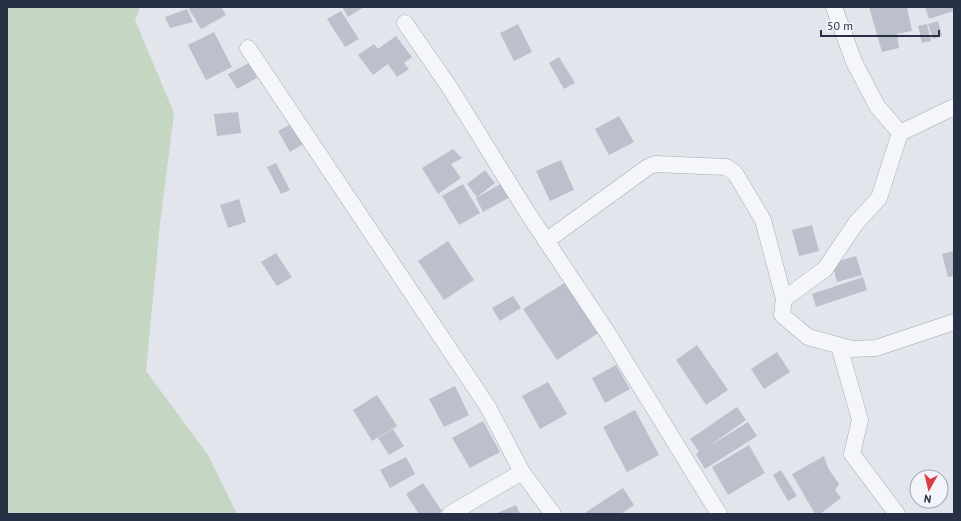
<svg xmlns="http://www.w3.org/2000/svg" width="961" height="521" font-family="'PT Sans',sans-serif">
<style>
.green{fill:#c5d6c2}
.building{fill:#bcc0cc}
.lines{fill:none;stroke-linecap:round;stroke-linejoin:round}
.minor-casing{stroke:#a6abb7;stroke-width:17}
.minor{stroke:#f5f6f9;stroke-width:16}
</style>
<rect width="100%" height="100%" fill="#e2e5ec"/>
<polygon class="green" points="7,7 140,7 135,20 174,113 160,224 146,371 208,455 237,514 7,514"/>
<g class="building">
<polygon points="191,7 221,7 226,15 201,29 189,9"/>
<polygon points="342,7 364,7 348,17"/>
<polygon points="869,7 907,7 912,31 897,34 899,48 882,52"/>
<polygon points="925,7 954,7 954,11 929,19"/>
<polygon points="187,9 193,22 170,28 165,17"/>
<polygon points="341,11 359,39 345,47 327,19"/>
<polygon points="938,21 942,36 933,39 928,24"/>
<polygon points="518,24 532,52 514,61 500,33"/>
<polygon points="927,24 931,41 922,43 918,26"/>
<polygon points="214,32 232,67 206,80 188,45"/>
<polygon points="396,36 412,57 404,63 409,69 397,77 388,64 373,75 358,55 374,44 378,49"/>
<polygon points="559,57 575,83 564,89 549,63"/>
<polygon points="249,63 257,78 237,89 228,74"/>
<polygon points="238,112 241,133 217,136 214,114"/>
<polygon points="619,116 634,142 609,155 595,129"/>
<polygon points="293,123 305,143 290,152 278,131"/>
<polygon points="453,149 462,158 451,164 461,178 438,194 422,168"/>
<polygon points="561,160 574,190 550,201 536,171"/>
<polygon points="276,163 290,190 281,194 267,167"/>
<polygon points="485,170 495,183 477,197 467,184"/>
<polygon points="502,183 510,197 483,212 476,198"/>
<polygon points="463,184 480,213 459,225 442,196"/>
<polygon points="239,199 246,222 228,228 220,205"/>
<polygon points="812,225 819,251 799,256 792,230"/>
<polygon points="448,241 474,280 444,300 418,261"/>
<polygon points="954,251 954,276 948,277 942,254"/>
<polygon points="276,253 292,277 277,286 261,262"/>
<polygon points="856,256 862,275 837,282 832,263"/>
<polygon points="863,277 867,290 816,307 812,294"/>
<polygon points="566,282 600,332 557,360 523,309"/>
<polygon points="513,296 521,308 500,321 492,308"/>
<polygon points="697,345 728,390 706,405 676,360"/>
<polygon points="777,352 790,372 764,389 751,369"/>
<polygon points="616,365 630,389 605,403 592,378"/>
<polygon points="548,382 567,414 540,429 522,396"/>
<polygon points="455,386 469,415 444,427 429,399"/>
<polygon points="377,395 397,426 372,441 353,410"/>
<polygon points="737,407 746,420 708,447 748,422 757,436 705,469 696,454 699,452 690,439"/>
<polygon points="635,410 659,455 627,472 603,427"/>
<polygon points="483,421 500,452 470,468 452,438"/>
<polygon points="393,429 404,446 389,455 378,438"/>
<polygon points="749,445 765,473 728,495 712,467"/>
<polygon points="824,456 828,468 839,484 835,490 841,498 820,514 815,514 792,474"/>
<polygon points="406,457 415,474 390,488 380,470"/>
<polygon points="781,470 797,496 788,501 773,475"/>
<polygon points="423,483 442,511 438,514 419,514 406,494"/>
<polygon points="623,488 634,505 621,514 583,514"/>
<polygon points="516,505 520,514 495,514"/>
</g>
<g class="lines">
<g class="minor-casing">
<g id="minor">
<polyline points="834,7 854,62 877,106 900,133"/>
<polyline points="405,23 450,88 527,212 607,332 719,514"/>
<polyline points="248,48 488,407 522,472 553,514"/>
<polyline points="546,241 648,167 655,164 726,167 735,173 763,220 784,299 782,315 808,337 852,349 876,348 954,322"/>
<polyline points="784,299 825,269 856,223 879,198 900,133 954,107"/>
<polyline points="839,346 860,420 852,454 897,514"/>
<polyline points="450,514 522,472"/>
</g>
</g>
<use href="#minor" class="minor"/>
</g>
<rect width="961" height="521" fill="none" stroke="#283046" stroke-width="16"/>
<g transform="translate(929 489) rotate(188)"><circle r="19" fill="#f2f4f9" stroke="#a1a6b1"/>
<path d="M0-3L7 15L0 10L-7 15Z" fill="#db3d44"/>
<text y="-6" font-size="11" font-weight="bold" text-anchor="middle" fill="#283046">N</text>
</g>
<path d="M821 30v6h118v-6" fill="none" stroke="#283046" stroke-width="2"/>
<text x="827" y="30" font-size="12" fill="#283046" stroke="#f2f4f9" stroke-width="3" paint-order="stroke">50 m</text>
</svg>
